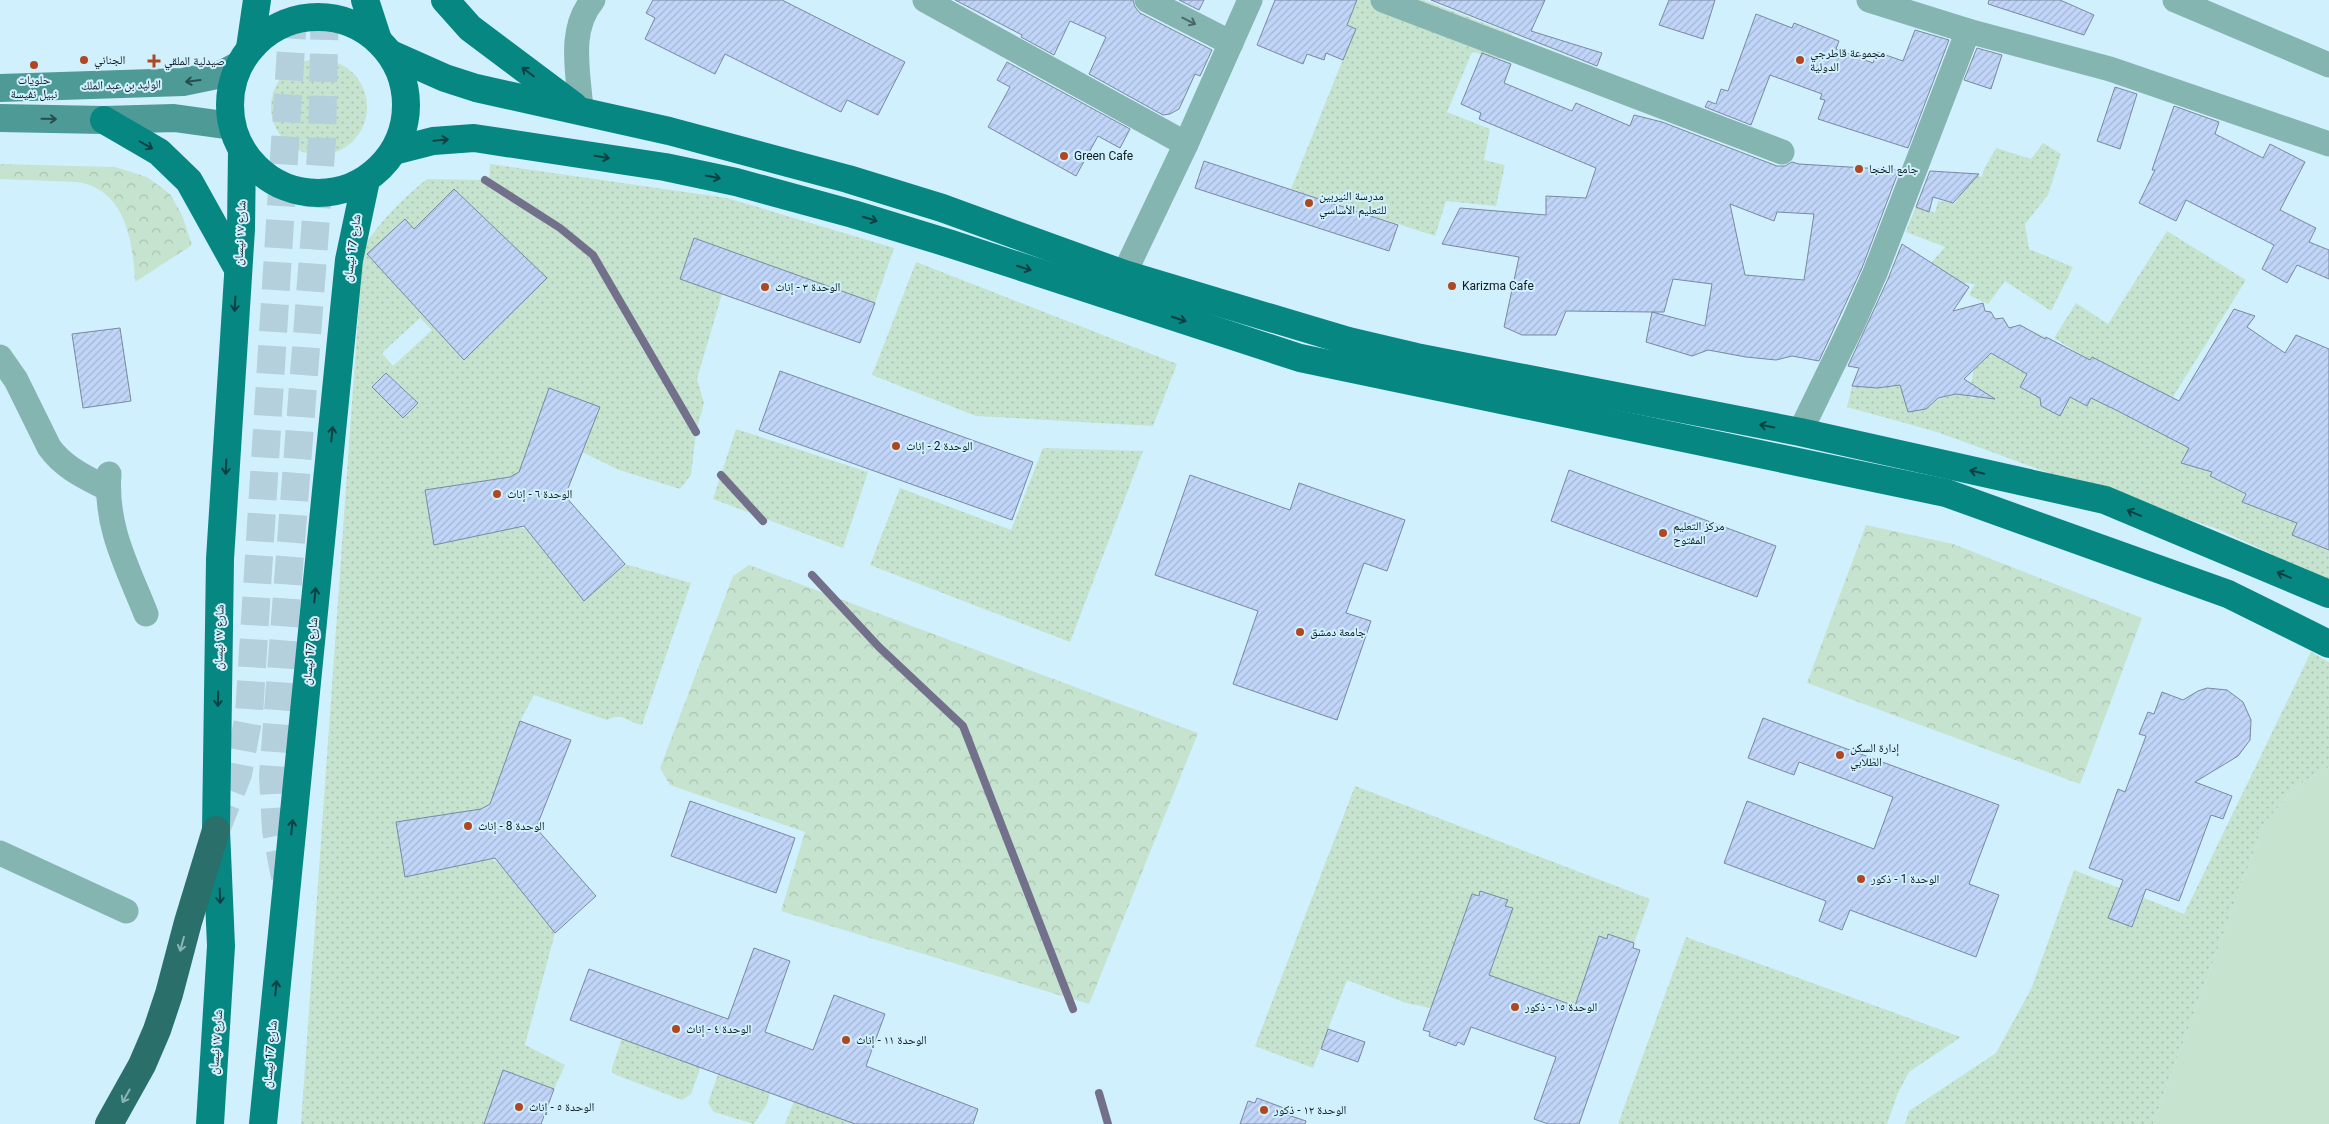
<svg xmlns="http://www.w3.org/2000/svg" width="2329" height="1124" font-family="Roboto,'Noto Naskh Arabic',sans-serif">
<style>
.grass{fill:url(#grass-dots);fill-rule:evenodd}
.park{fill:url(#park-crowns)}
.pitch{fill:#c6e3cf}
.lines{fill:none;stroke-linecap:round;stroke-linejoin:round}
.stream{stroke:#72708b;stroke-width:8}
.building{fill:url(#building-hatch);stroke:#7b889f;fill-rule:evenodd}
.primary-tunnel{stroke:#b3d0dc;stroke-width:28;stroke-dasharray:28 14;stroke-linecap:butt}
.street{stroke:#85b5b1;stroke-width:25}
.secondary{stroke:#4d9a96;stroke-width:28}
.primary{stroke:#068782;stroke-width:28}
.highway{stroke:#2b6f6b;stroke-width:28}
.oneway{stroke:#4a6868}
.oneway2{stroke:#0c4042}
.oneway3{stroke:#284d4f}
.oneway4{stroke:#86b6bb}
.poi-dot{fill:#af4822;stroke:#d0f0fd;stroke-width:2}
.labels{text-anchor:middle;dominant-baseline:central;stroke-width:4;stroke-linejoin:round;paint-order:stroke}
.poi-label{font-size:12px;fill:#0f1a1f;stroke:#d0f0fd;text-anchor:start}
.street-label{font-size:12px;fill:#0f1a1f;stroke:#d0f0fd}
</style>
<defs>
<pattern id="grass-dots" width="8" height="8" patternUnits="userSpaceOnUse" patternTransform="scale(1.25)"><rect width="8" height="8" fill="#c6e3cf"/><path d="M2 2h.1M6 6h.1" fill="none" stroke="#a9c2b1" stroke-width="1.8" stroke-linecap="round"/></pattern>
<pattern id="park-crowns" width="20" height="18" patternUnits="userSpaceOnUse" patternTransform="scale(1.25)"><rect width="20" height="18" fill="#c6e3cf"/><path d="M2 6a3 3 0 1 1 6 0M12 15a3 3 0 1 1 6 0" fill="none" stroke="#a9c2b1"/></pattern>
<pattern id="building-hatch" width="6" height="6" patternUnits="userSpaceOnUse" patternTransform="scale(1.25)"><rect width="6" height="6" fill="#c0d5f8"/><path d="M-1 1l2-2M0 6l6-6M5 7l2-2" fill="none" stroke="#a4b6d4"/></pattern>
</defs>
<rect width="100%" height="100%" fill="#d0f0fd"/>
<g class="grass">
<polygon points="1358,0 1424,0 1512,34 1504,59 1472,52 1447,112 1490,129 1484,160 1505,165 1496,206 1446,201 1435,236 1291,189 1355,29 1347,25"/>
<circle cx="319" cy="107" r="48"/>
<polygon points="2043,143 2061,154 2048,195 2025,224 2029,249 2073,267 2051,311 2005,281 1988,304 1969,295 1975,284 1963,283 1931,263 1945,247 1906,232 1916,206 1935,213 1938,201 1955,203 1974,174 1982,177 1984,169 1996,148 2031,159"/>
<path d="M 490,164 L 727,198 L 894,248 L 875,303 L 694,239 L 680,279 L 722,294 L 697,379 L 704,403 L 696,432 L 691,475 L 680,489 L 619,470 L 582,452 L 600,407 L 519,472 L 510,477 L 425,490 L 434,544 L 520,527 L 625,564 L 691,583 L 642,725 C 628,723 623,711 607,720 L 534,695 L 520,721 L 490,804 L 481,809 L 396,822 L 406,877 L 491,859 L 499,863 L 555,933 L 525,1045 L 565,1065 L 554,1089 L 504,1070 L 484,1124 L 301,1124 L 363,247 C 381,221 402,199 427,179 L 485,180 L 489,182 ZM 454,189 L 547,278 L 516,309 L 424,220 ZM 405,220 L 504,321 L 464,360 L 367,254 ZM 420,318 L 432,330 L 393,366 L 382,353 ZM 387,373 L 417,402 L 417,403 L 372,387 Z"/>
<polygon points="2167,231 2246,280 2166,408 2054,338 2076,303 2108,324"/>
<polygon points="916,262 1177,364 1153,426 976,416 872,375"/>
<polygon points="2025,328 2046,337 2020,387 2040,398 2071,398 2087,406 2091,398 2194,437 2182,463 2221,446 2210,476 2244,494 2242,502 2297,523 2292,535 2329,550 2329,581 2218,529 2052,474 1937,432 1847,407 1852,386 1877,388 1900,385 1908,411 1926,409 1936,400 1956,394 1967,395 1973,399 1979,389 1971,384 1974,369 1991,353 2005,362"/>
<polygon points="736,429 868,472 843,548 713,499"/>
<polygon points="1043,448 1143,451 1070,642 870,565 900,488 1011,530"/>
<polygon points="2311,652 2329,662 2329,767 2295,787 2264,824 2153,1124 1905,1124 1909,1111 1996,1053 2031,989 2074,870 2184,914"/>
<polygon points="1355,786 1650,899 1634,943 1608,934 1607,939 1599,936 1576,1005 1489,976 1496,957 1489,954 1513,908 1505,906 1507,901 1480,891 1479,896 1472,894 1431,1008 1406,1003 1347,980 1313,1068 1255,1046"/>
<polygon points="1686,937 1961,1037 1909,1072 1898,1093 1887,1124 1618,1124"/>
<polygon points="622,1038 701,1066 691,1094 682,1100 616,1075 612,1072 612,1068"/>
<polygon points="718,1074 772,1085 767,1104 754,1124 714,1112 708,1103"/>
<polygon points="794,1101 855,1124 785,1124"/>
</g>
<g class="park">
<path d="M 0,164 L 115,167 L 147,177 L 170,194 L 182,215 L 192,245 L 135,282 C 133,240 125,189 77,182 L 0,179 Z"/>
<polygon points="1866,525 1953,544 2142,618 2080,784 1807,683"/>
<polygon points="749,565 1198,733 1089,1004 781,911 805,832 670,785 660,768 733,576"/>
</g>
<polygon class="pitch" points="2329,767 2329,1124 2153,1124 2264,824 2295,787"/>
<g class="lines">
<g class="stream">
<polyline points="485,180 560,228 593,255 696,432"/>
<polyline points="721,475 763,521"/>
<polyline points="812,575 879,647 963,726 1073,1009"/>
<polyline points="1099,1093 1108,1124"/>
</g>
</g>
<g class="building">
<polygon points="653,0 782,0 905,62 878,115 847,100 841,112 725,54 715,74 645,39 655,18 646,13"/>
<polygon points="955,0 1133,0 1135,7 1140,13 1212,50 1200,76 1195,74 1179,109 1170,114 1163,115 1089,74 1106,37 1070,21 1054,55 1021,37 1022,35"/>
<polygon points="1179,0 1204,0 1199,10"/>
<polygon points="1275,0 1357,0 1347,25 1356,29 1343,60 1326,53 1324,60 1307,54 1303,64 1257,45"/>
<polygon points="1431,0 1545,0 1531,31 1602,53 1597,66"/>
<polygon points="1669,0 1715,0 1703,39 1659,25"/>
<polygon points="1989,0 2060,0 2094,15 2084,35 1988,4"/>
<polygon points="1756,14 1792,28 1794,23 1839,41 1836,49 1873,63 1877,52 1903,61 1915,30 1949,40 1908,148 1818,119 1825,100 1820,99 1822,94 1770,75 1751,125 1705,107 1708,101 1716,104 1721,89 1728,91"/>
<polygon points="1977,48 2002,55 1991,89 1964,80"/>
<path d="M 1482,53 L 1511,64 L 1504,83 L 1572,111 L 1576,103 L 1630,126 L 1634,115 L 1662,122 L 1777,166 L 1785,166 L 1792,162 L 1799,164 L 1899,170 L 1862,268 L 1819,361 L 1792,356 L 1776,360 L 1746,357 L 1708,350 L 1692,356 L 1646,342 L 1652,312 L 1566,311 L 1556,335 L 1522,335 L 1504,327 L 1519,257 L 1442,244 L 1460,208 L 1546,215 L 1546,196 L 1586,198 L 1596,168 L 1479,119 L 1481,113 L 1461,104 ZM 1730,204 L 1774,221 L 1777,212 L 1814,214 L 1804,280 L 1745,275 ZM 1673,279 L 1712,284 L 1705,326 L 1652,312 L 1664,312 Z"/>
<polygon points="1007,62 1130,129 1120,148 1098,136 1076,176 988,127 1010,87 997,80"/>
<polygon points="2115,87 2137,94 2120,149 2097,141"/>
<polygon points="2174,106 2219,122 2215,134 2263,158 2270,144 2305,162 2280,210 2316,228 2309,242 2329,250 2329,279 2297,265 2287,283 2262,269 2274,245 2186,200 2176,221 2139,203 2155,170 2152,170"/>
<polygon points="1204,161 1398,225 1389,251 1195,188"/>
<polygon points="1930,171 1979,174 1953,203 1933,197 1929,212 1916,207"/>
<polygon points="454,189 547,278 464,360 367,254 405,219 414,229"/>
<polygon points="694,238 875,303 860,343 680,279"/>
<polygon points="1902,244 1969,287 1953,311 1983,303 1985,311 1991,312 1995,319 2003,318 2009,328 2020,325 2045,339 2046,337 2090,360 2092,357 2179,401 2234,309 2255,316 2247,327 2285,353 2296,335 2329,349 2329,550 2292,535 2297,523 2242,502 2246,494 2210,476 2212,472 2181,463 2189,448 2116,410 2091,398 2087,406 2070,397 2060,416 2041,406 2040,398 2020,387 2027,374 1991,353 1964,379 1995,399 1956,394 1938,398 1926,409 1908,412 1900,385 1877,388 1852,386 1859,368 1848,366 1888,279"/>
<polygon points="120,328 131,401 83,408 72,334"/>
<polygon points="780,371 1033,462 1012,520 759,430"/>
<polygon points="386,373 418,403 403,418 372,387"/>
<polygon points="549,388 600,407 565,496 625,564 584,601 524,526 434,545 425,490 510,477 519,472"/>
<polygon points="1569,470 1776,546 1757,597 1551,521"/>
<polygon points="1190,475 1290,510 1299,483 1405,520 1387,571 1364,563 1346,613 1371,621 1337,720 1233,684 1258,611 1155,575"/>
<polygon points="2207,688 2227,690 2243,702 2251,720 2250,740 2238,756 2195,782 2232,796 2223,819 2211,815 2179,901 2146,889 2132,927 2108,918 2123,880 2089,868 2118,789 2125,792 2146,736 2139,734 2148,712 2154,714 2162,692 2183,700 2198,691"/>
<polygon points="1763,718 1999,805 1969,884 1999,895 1976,957 1850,910 1842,930 1819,921 1826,901 1724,863 1747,801 1874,849 1893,797 1799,762 1794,775 1748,758"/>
<polygon points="520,721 571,740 536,828 596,896 555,933 495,858 405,877 396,822 481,809 490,804"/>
<polygon points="690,801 795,838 776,893 671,856"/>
<polygon points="1480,891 1508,900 1505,906 1513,908 1489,975 1575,1006 1599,936 1607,939 1608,934 1634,943 1633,948 1640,950 1579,1124 1548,1124 1534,1119 1556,1057 1471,1027 1464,1045 1458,1042 1456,1046 1429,1036 1430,1032 1423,1030 1472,894 1479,896"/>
<polygon points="754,948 790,961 765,1032 813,1050 834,995 885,1014 866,1066 978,1109 973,1124 855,1124 570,1020 589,969 728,1019"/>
<polygon points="1328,1029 1365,1042 1358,1062 1321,1049"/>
<polygon points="503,1070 554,1089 541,1124 484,1124"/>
<polygon points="1257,1098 1284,1108 1282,1113 1306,1121 1305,1124 1240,1124 1248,1101 1255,1103"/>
</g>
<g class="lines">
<g class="primary-tunnel">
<polyline points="216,830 238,774 249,715 294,0"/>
<polyline points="285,877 276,830 273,776 322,140 325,0"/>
</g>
<g class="street">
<polyline points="925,0 1186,144"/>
<polyline points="1147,0 1231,43"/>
<polyline points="1383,0 1782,152"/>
<polyline points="1869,0 1968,31 2110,69 2329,144"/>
<polyline points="2175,0 2329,65"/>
<path d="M 581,111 C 579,75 567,30 593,0"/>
<polyline points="1124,274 1186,144 1250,0"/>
<path d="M 0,357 L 16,380 L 49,447 C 64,468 85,477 108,489"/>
<polyline points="1800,432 1853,323 1875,273 1968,31"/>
<path d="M 109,474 C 105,527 127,566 146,614"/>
<polyline points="0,853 126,911"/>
</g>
<g class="secondary">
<polyline points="0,88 183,82 222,74 239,65"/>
<polyline points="0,118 104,120 174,118 232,126"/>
</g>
<g class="primary">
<polyline points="365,0 378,40"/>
<polyline points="445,0 470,28 574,106"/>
<circle cx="318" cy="105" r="88"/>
<polyline points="250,48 257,0"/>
<polyline points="391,54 445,78 476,88 669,131 848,179 942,208 1124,274 1348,341 1416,357 1800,432 2105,500 2329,594"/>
<polyline points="104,120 159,152 189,181 238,269"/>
<polyline points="394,151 433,141 474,138 665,167 736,182 853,214 951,244 1300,358 1946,493 2228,594 2329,644"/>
<polyline points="210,1124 221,946 216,830 220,559 241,229 242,151"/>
<polyline points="263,1124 349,260 366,180"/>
</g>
<polyline class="highway" points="109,1124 142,1065 157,1030 169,994 188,922 216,830"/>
</g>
<defs><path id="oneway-shaft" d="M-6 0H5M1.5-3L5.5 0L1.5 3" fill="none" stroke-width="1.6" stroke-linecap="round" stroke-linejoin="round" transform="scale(1.25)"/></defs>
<use class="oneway" href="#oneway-shaft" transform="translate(1189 21) rotate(27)"/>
<g class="oneway2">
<use href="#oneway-shaft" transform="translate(528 72) rotate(-143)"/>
<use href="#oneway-shaft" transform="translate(441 140) rotate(-6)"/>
<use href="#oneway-shaft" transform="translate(146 145) rotate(30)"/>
<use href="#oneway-shaft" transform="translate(602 157) rotate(9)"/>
<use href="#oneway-shaft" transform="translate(713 177) rotate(12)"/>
<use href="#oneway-shaft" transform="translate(870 219) rotate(17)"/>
<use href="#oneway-shaft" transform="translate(1024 268) rotate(18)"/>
<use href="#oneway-shaft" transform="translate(235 304) rotate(93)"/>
<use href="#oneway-shaft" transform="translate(1179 319) rotate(18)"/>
<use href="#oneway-shaft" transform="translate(1767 426) rotate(-169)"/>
<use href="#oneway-shaft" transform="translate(332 434) rotate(-84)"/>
<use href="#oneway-shaft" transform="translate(226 467) rotate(93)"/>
<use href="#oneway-shaft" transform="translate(1977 472) rotate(-167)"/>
<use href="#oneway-shaft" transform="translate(2134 513) rotate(-157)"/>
<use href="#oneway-shaft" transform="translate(2284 575) rotate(-157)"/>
<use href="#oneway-shaft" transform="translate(315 595) rotate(-84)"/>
<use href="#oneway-shaft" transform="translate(218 699) rotate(91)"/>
<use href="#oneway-shaft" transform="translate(292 827) rotate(-84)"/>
<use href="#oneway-shaft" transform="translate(220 896) rotate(88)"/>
<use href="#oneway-shaft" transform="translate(276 988) rotate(-84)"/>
</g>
<g class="oneway3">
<use href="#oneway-shaft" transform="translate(193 81) rotate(173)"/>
<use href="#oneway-shaft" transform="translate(49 119) rotate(1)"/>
</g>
<g class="oneway4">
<use href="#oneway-shaft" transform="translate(182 944) rotate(105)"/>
<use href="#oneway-shaft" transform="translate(126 1096) rotate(119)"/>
</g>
<g class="poi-dot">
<circle cx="84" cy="60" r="5"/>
<circle cx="1800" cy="60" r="5"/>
<path d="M151.5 53.5h5v5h5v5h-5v5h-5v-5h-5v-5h5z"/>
<circle cx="34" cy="65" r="5"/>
<circle cx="1064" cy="156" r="5"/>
<circle cx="1859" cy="169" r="5"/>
<circle cx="1309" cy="203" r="5"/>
<circle cx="1452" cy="286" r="5"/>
<circle cx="765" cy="287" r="5"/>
<circle cx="896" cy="446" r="5"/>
<circle cx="497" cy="494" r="5"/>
<circle cx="1663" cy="533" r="5"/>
<circle cx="1300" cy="632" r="5"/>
<circle cx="1840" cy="755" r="5"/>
<circle cx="468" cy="826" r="5"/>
<circle cx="1861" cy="879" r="5"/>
<circle cx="1515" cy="1007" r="5"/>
<circle cx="676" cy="1029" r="5"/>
<circle cx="846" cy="1040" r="5"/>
<circle cx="519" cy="1107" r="5"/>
<circle cx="1264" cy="1110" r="5"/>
</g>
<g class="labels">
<g class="poi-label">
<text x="1810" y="53">مجموعة قاطرجي<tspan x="1810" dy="14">الدولية</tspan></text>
<text x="94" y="60">الجناني</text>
<text x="164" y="61">صيدلية الملقي</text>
<text x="34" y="80" text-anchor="middle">حلويات<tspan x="34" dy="14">نبيل نفيسة</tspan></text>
<text x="1074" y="156">Green Cafe</text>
<text x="1869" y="169">جامع الخجا</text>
<text x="1319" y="196">مدرسة النيربين<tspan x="1319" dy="14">للتعليم الأساسي</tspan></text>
<text x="1462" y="286">Karizma Cafe</text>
<text x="775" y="287">الوحدة ٣ - إناث</text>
<text x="906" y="446">الوحدة 2 - إناث</text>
<text x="507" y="494">الوحدة ٦ - إناث</text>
<text x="1673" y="526">مركز التعليم<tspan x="1673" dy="14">المفتوح</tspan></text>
<text x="1310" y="632">جامعة دمشق</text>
<text x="1850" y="748">إدارة السكن<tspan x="1850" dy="14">الطلابي</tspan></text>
<text x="478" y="826">الوحدة 8 - إناث</text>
<text x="1871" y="879">الوحدة 1 - ذكور</text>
<text x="1525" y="1007">الوحدة ١٥ - ذكور</text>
<text x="686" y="1029">الوحدة ٤ - إناث</text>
<text x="856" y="1040">الوحدة ١١ - إناث</text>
<text x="529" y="1107">الوحدة ٥ - إناث</text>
<text x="1274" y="1110">الوحدة ١٢ - ذكور</text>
</g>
<g class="street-label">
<text transform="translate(121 85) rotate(-1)">الوليد بن عبد الملك</text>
<text transform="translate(240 233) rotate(-87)">شارع ١٧ نيسان</text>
<text transform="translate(352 248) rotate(-82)">شارع 17 نيسان</text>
<text transform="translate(219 637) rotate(-89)">شارع ١٧ نيسان</text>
<text transform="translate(310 651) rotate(-84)">شارع 17 نيسان</text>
<text transform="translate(216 1042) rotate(-86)">شارع ١٧ نيسان</text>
<text transform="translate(270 1054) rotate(-85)">شارع 17 نيسان</text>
</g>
</g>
</svg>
